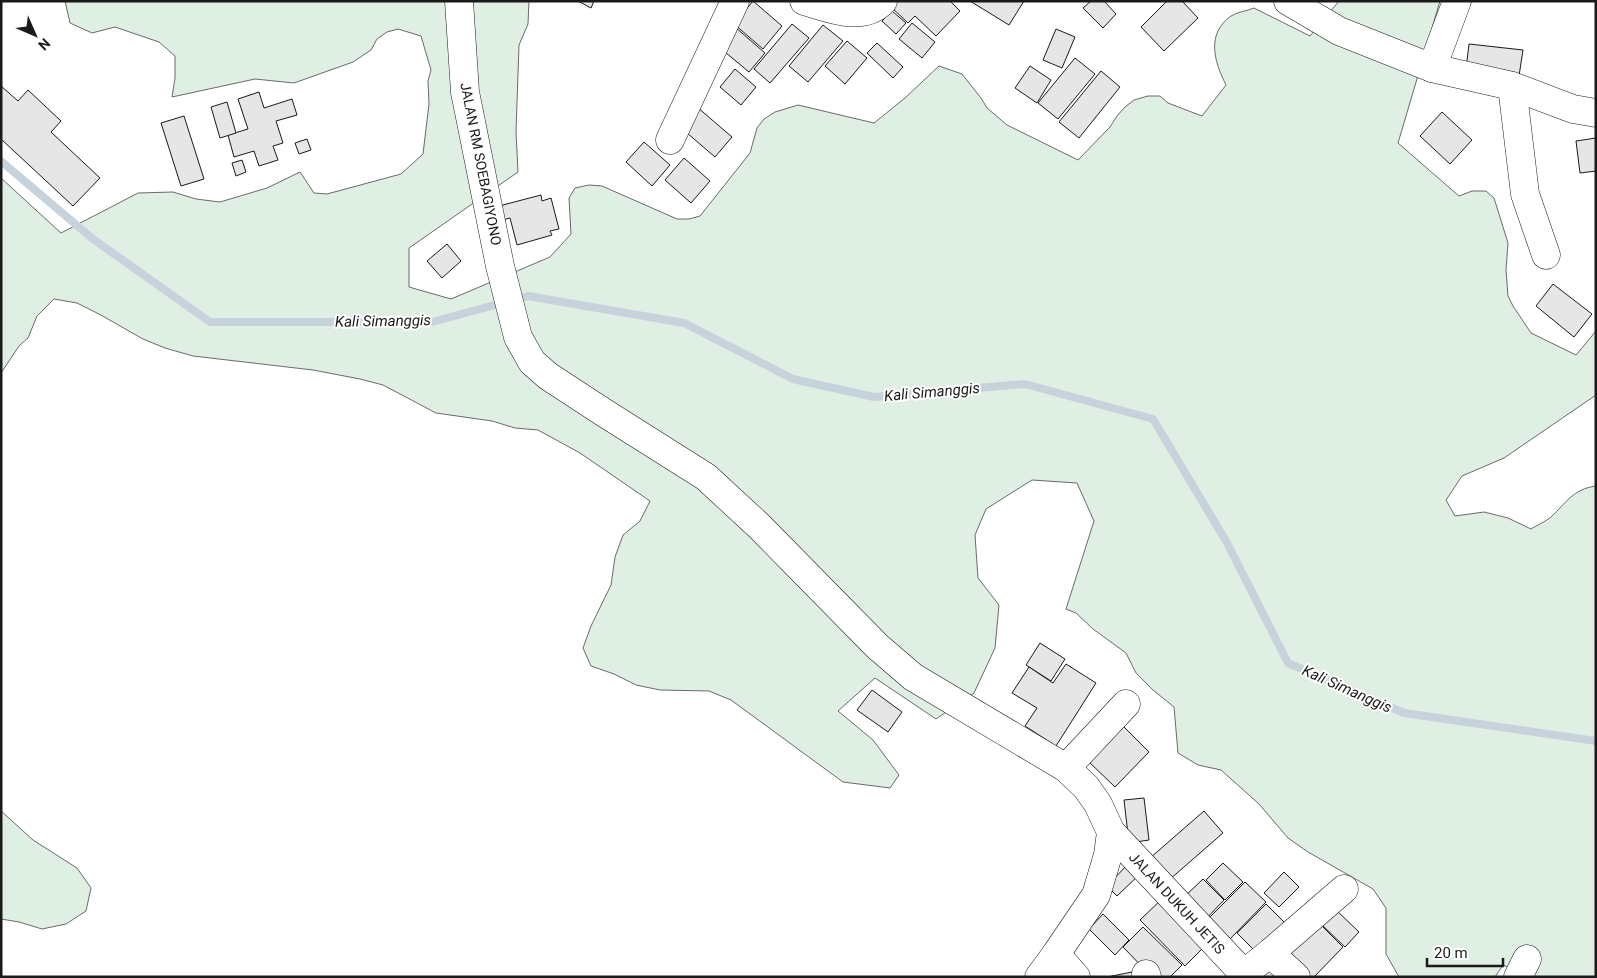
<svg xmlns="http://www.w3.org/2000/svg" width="1597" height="978" font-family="Roboto,sans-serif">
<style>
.green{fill:#e0efe3;stroke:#6a6a6a}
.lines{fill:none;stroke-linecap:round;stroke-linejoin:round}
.stream{stroke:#c6d2dc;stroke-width:8}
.building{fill:#e6e6e6;stroke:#1a1a1a}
.minor-casing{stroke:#1a1a1a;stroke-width:29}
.major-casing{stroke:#1a1a1a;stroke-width:29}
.minor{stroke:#fff;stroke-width:28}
.major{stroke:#fff;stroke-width:28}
.labels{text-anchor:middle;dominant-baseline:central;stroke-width:4;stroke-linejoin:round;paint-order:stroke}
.street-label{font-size:14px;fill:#1a1a1a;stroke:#fff}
.water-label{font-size:15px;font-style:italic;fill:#1a1a1a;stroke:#fff}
</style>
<rect width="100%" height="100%" fill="#fff"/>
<g class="green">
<path d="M 65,1 L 529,1 L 528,24 L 519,45 L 516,132 L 518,172 L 409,248 L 409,287 L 451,299 L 550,257 L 571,234 L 569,198 L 575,188 L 589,185 L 602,186 L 677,219 L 689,219 L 700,216 L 750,153 L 757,128 L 764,119 L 775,112 L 798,105 L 874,123 L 905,98 L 939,66 L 962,74 L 981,98 L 987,108 L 1007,125 L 1078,160 L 1110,127 L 1117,116 L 1125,107 L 1134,100 L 1148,96 L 1160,96 L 1168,103 L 1202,116 L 1226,85 C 1214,61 1206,34 1231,16 C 1237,12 1247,11 1254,8 L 1310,36 L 1339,1 L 1440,1 L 1398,143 L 1459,196 L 1472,191 L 1486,191 L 1494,198 L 1508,243 L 1506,270 L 1508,296 L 1513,306 L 1531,333 L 1576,355 L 1596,331 L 1596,395 L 1504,458 L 1462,476 L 1446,500 L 1455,516 L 1484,512 L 1508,518 L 1531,529 C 1537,525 1545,522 1551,517 C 1566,503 1573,489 1596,486 L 1596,977 L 1533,977 L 1503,965 L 1495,977 L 1399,977 L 1386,954 L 1386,908 L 1373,889 L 1308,852 L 1288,838 L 1259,804 L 1221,770 L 1198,765 L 1178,753 L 1174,707 L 1153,690 L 1136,673 L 1126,653 L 1093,629 L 1076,613 L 1066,609 L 1094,521 L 1077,483 L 1032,480 L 986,509 L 975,535 L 978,578 L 999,605 L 995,648 L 974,693 L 936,719 L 875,678 L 838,711 L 873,740 L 899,775 L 890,788 L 843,782 L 731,700 L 709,691 L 660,690 L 636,685 L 614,674 L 591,666 L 583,648 L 591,626 L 611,585 L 615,557 L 623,535 L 640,521 L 650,501 L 580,453 L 538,430 L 515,428 L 492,421 L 436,413 L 383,385 L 360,379 L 313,370 L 193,356 L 165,348 L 143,339 L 99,314 L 77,303 L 54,299 L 37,316 L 28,338 L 19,346 L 1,373 L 1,178 L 61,233 L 138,193 L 173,192 L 196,199 L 220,202 L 267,188 L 300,172 L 314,193 L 327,194 L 401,174 L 423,154 L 429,104 L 428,81 L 431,70 L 421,36 L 398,29 L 387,32 L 377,39 L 371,50 L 353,62 L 294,83 L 255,79 L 172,97 L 175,78 L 175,56 L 159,42 L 115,27 L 92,33 L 70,23 Z"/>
<polygon points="1,811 33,840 77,868 91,888 86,911 66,924 42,929 19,922 1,919"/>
</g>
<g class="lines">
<polyline class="stream" points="1,161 93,239 210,322 432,322 528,296 684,323 793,379 874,397 1025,384 1153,419 1226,541 1288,663 1404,713 1596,741"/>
</g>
<g class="building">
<polygon points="578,1 594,1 591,8"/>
<polygon points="753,1 782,26 763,49 734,24"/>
<polygon points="895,1 950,1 960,11 936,36 915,16 908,23 890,6"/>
<polygon points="970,1 1024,1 1009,25"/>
<polygon points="1091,1 1104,1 1116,14 1103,28 1083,8"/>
<polygon points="1167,1 1182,1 1198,18 1164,51 1141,27"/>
<polygon points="892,11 906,23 896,34 882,21"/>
<polygon points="912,23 935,42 922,58 899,39"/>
<polygon points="792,24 809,38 770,83 754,69"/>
<polygon points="823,25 843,41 808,82 789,66"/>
<polygon points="735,27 765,53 749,72 719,47"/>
<polygon points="1056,29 1075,37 1062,68 1043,60"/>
<polygon points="847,41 867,58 845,84 825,66"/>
<polygon points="877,43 903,67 893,78 867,53"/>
<polygon points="1469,44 1523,50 1519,76 1466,69"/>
<polygon points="1075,58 1095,74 1058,119 1038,103"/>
<polygon points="1030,66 1051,80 1037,103 1015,88"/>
<polygon points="735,69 756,87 741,105 720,87"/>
<polygon points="1101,71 1120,87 1079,138 1059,122"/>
<polygon points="1,86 18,101 28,90 61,121 51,132 100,178 73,206 1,139"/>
<polygon points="259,92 264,108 292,99 297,115 276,121 283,143 273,146 278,160 259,166 254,151 234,157 228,135 248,129 238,99"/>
<polygon points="227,102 236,133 220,138 211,107"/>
<polygon points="697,107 732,137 715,157 680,127"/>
<polygon points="1442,112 1472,140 1450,164 1420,136"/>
<polygon points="184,116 204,179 181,186 161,123"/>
<polygon points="1596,138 1596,171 1580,173 1576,141"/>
<polygon points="307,139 311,150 299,154 295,143"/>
<polygon points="644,142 670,165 652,186 626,162"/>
<polygon points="684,158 710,181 691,203 665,180"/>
<polygon points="242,160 246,172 236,176 232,163"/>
<polygon points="541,195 542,201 551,198 559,229 550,231 552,235 517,245 510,218 503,220 499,206"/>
<polygon points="447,244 461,261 442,278 427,261"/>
<polygon points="1553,284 1592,314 1574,337 1536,306"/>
<polygon points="1040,643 1065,659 1051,681 1026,665"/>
<polygon points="1066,664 1096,683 1056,746 1025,726 1037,708 1012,693 1029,667 1053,683"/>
<polygon points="872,690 902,712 888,732 857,710"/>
<polygon points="1121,724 1149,752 1115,787 1087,760"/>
<polygon points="1144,798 1149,840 1129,843 1124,800"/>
<polygon points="1204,811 1223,833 1169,880 1150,858"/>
<polygon points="1130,862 1140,874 1117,896 1107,886"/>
<polygon points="1223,863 1243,882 1225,900 1206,880"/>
<polygon points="1284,872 1299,887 1279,907 1264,893"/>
<polygon points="1203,879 1224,900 1205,920 1183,898"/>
<polygon points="1245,882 1266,902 1227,942 1206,921"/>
<polygon points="1164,897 1209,942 1185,966 1140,920"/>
<polygon points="1266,904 1290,928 1261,957 1237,933"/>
<polygon points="1335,909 1359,932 1345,947 1321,924"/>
<polygon points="1103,914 1129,940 1115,955 1089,929"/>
<polygon points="1319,923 1343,947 1314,977 1300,977 1282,960"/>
<polygon points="1143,927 1182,965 1170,977 1152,977 1123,947"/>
<polygon points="1268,963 1282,977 1256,977"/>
<polygon points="1137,971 1138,977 1107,977"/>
</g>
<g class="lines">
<g class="minor-casing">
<g id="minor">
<path d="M 804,1 C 829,8 862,23 883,1"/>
<polyline points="1288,1 1339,31 1432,68 1512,86 1573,109 1596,113"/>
<polyline points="1432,68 1457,1"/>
<polyline points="1512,86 1525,194 1546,255"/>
<polyline points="670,140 735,1"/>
<polyline points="1066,768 1126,704"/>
<polyline points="1111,832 1244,974"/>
<polyline points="1270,953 1296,977"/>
<polyline points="1056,954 1076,977"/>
<polyline points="1146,974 1147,977"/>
<polyline points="1240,977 1270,953 1344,889"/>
<polyline points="1518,977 1527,959"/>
</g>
</g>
<g class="major-casing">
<polyline id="major" points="459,1 465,92 500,266 518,337 532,362 548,376 603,412 706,477 759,526 877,646 913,677 1066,768 1086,787 1098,804 1111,832 1108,855 1096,895 1056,954 1039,977"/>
</g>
<use href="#minor" class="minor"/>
<use href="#major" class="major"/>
</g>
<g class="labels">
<g class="street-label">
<text transform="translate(481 164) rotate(79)">JALAN RM SOEBAGIYONO</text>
<text transform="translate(1177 903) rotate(47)">JALAN DUKUH JETIS</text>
</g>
<g class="water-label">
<text transform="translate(383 321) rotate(-1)">Kali Simanggis</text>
<text transform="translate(932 392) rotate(-5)">Kali Simanggis</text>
<text transform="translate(1347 689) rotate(24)">Kali Simanggis</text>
</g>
</g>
<rect width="1597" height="978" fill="none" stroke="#1a1a1a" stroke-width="5"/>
<g transform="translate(35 35) rotate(135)" stroke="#ffffff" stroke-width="4" paint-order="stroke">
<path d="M0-4L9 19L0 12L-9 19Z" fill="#1a1a1a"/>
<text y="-8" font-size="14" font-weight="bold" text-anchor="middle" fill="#1a1a1a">N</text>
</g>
<path d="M1427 958v8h76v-8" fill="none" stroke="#1a1a1a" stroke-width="2.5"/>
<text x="1434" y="958" font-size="15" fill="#1a1a1a" stroke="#ffffff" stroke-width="4" paint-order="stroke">20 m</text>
</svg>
